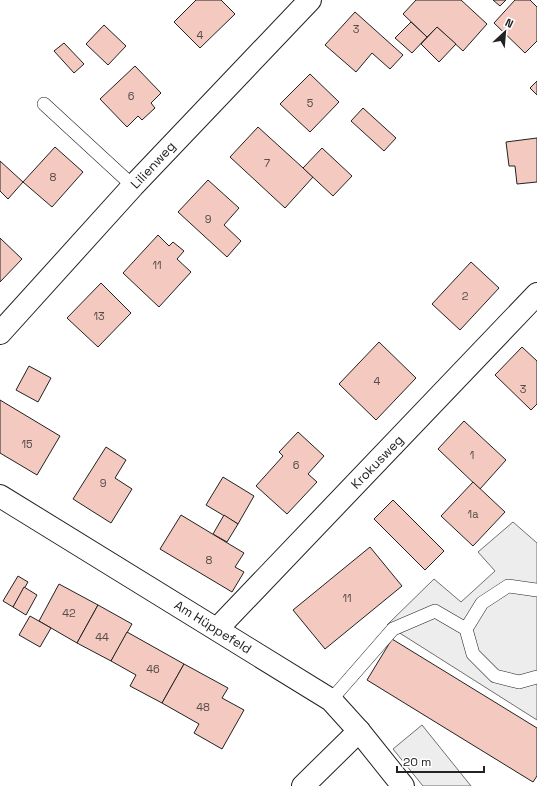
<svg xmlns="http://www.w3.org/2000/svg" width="537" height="786" font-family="'Space Grotesk',sans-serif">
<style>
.parking{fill:#ededed;stroke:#6f6f6f}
.building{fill:#f3c9c0;stroke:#222}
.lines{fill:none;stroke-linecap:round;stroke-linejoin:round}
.service-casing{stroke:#222;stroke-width:14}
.minor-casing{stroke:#222;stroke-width:24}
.service{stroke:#fff;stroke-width:13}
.minor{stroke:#fff;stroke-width:22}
.labels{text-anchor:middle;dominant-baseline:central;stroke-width:3;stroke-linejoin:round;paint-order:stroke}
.number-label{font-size:11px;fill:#564c4a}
.street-label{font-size:13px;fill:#222;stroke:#fff}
</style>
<rect width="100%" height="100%" fill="#fff"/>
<g class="parking">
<polygon points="513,522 537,543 537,720 387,625 434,579 461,602 495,571 478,552"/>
<polygon points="422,725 471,786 423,786 393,749"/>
</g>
<g class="building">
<polygon points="196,0 221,0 235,14 200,48 174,22"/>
<polygon points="416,0 461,0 487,24 463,51 437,27 427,37 403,14"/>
<polygon points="493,0 506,0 500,6"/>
<polygon points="515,0 530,0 537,7 537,41 525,53 494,23"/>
<polygon points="355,12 403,55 390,69 372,53 356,72 325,45"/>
<polygon points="411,22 427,37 412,53 395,38"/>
<polygon points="104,25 126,46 108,65 86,44"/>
<polygon points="437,27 456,44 439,62 421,44"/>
<polygon points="64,43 84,64 74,73 54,51"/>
<polygon points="135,66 161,93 151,103 155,108 142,120 138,116 127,127 100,99"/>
<polygon points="310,74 339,102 310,132 280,104"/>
<polygon points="537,81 537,95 530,88"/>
<polygon points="363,108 396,138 384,151 351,121"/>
<polygon points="258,127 313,177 285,208 230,157"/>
<polygon points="537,138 537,182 517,184 515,166 509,166 506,142"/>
<polygon points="55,147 83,172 52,207 23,182"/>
<polygon points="322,148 352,176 333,196 303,168"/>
<polygon points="0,161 23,182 8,199 0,191"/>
<polygon points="208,180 239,208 224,225 241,241 227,257 178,212"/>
<polygon points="158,235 169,246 173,242 184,251 177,259 191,272 159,307 123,273"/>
<polygon points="0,238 22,259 0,282"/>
<polygon points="471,262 499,288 460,330 432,304"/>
<polygon points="101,283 131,313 98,347 67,318"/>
<polygon points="379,342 416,378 376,420 339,384"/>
<polygon points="522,347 537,361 537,404 531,410 495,375"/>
<polygon points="29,366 51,378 38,402 16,390"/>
<polygon points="0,400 60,436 37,475 0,453"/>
<polygon points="464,421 506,460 480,489 438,449"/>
<polygon points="298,432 324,456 308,474 317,482 287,514 256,486 283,456 279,452"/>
<polygon points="106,447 126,460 115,478 132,489 111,523 73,499"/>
<polygon points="223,477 254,496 238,524 206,505"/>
<polygon points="473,482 505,512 473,546 441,516"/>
<polygon points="393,500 444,551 425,570 374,519"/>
<polygon points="181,515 244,553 235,567 244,572 232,592 160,549"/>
<polygon points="224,515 238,524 227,542 213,534"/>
<polygon points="370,547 402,586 325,649 293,610"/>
<polygon points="18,576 28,582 13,607 3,601"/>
<polygon points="59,584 98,605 77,643 39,621"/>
<polygon points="24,587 37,595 26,615 13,607"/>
<polygon points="98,605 132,624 111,661 77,643"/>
<polygon points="30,616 51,628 40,647 19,635"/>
<polygon points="127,632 184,664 162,703 130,686 136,675 111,661"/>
<polygon points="392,639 537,728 537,776 533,782 367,680"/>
<polygon points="184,664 228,688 222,698 244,710 222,749 194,733 199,724 162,703"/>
</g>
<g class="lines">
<g class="service-casing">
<g id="service">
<polyline points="44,104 133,186"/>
<polyline points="466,629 482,603 508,586 537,590"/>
<polyline points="331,700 393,629 435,611 466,629 473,654 495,676 519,682 537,677"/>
</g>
</g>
<g class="minor-casing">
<g id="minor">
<polyline points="0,333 133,186 310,0"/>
<polyline points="0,496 331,700 359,731 403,786"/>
<polyline points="217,629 537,294"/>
<polyline points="303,786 359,731"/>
</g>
</g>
<use href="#service" class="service"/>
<use href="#minor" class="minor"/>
</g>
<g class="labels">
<g class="number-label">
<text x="356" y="29">3</text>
<text x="200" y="35">4</text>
<text x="131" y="96">6</text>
<text x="310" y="103">5</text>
<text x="267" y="163">7</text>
<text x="53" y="177">8</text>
<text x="208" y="219">9</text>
<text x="157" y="265">11</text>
<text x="465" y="296">2</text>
<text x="99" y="316">13</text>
<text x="377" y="381">4</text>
<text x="523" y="389">3</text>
<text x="27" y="444">15</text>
<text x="472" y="455">1</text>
<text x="296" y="465">6</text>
<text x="103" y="483">9</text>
<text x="473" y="514">1a</text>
<text x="209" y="560">8</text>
<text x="347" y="598">11</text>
<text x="69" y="613">42</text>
<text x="102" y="637">44</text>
<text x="153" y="669">46</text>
<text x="203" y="707">48</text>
</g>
<g class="street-label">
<text transform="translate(153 165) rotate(-47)">Lilienweg</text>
<text transform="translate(377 462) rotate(-46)">Krokusweg</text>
<text transform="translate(213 627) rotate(32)">Am Hüppefeld</text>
</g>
</g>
<g transform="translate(505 32) rotate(26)" stroke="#ffffff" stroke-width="3" paint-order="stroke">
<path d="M0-3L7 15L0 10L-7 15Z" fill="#222222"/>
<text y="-6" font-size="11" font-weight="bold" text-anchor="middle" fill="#222222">N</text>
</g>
<path d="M397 766v6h87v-6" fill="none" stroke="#222222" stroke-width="2"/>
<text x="403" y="766" font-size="12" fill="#222222" stroke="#ffffff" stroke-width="3" paint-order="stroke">20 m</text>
</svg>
